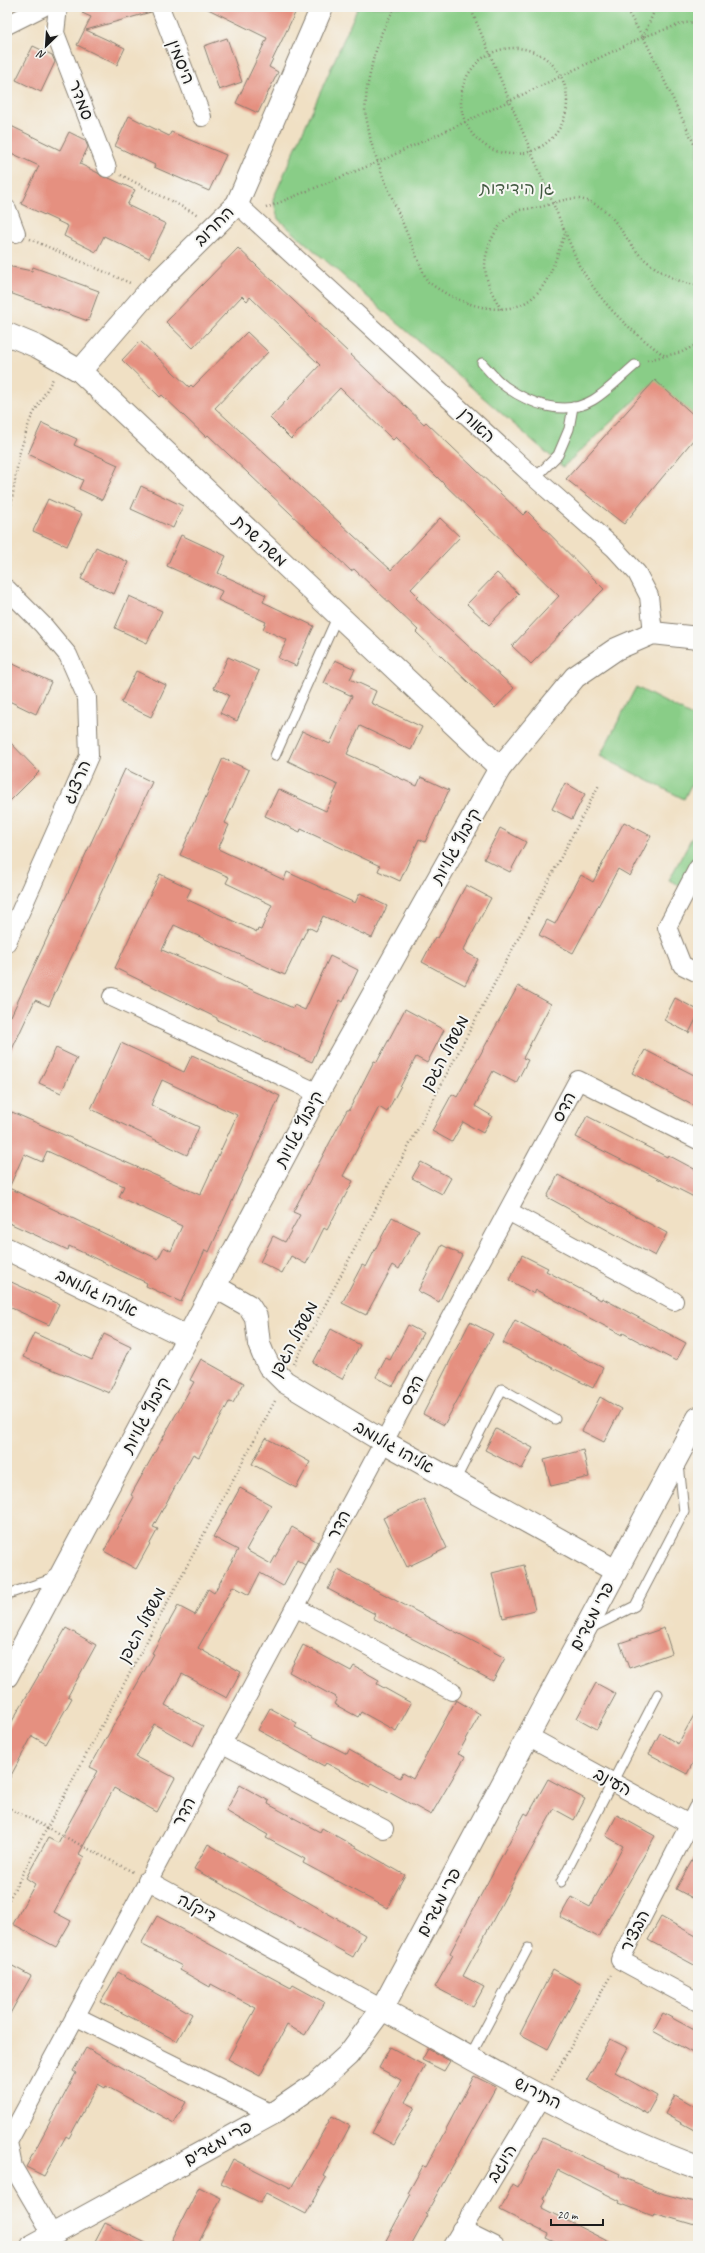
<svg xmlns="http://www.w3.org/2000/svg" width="705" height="2253" font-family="Caveat,'Playpen Sans Hebrew',sans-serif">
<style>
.green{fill:#89cd87;stroke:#527452}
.building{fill:#e59080;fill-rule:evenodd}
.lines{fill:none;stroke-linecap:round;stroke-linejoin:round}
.service-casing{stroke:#867e70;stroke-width:11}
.minor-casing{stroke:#867e70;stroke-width:20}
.tertiary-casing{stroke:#867e70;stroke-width:24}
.path{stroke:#867e70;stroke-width:2.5;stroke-dasharray:1 3;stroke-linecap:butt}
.service{stroke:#fff;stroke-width:9}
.minor{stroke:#fff;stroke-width:18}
.tertiary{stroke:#fff;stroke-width:22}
.labels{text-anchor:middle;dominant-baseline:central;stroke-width:4;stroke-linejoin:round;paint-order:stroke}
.street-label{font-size:17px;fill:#1c1c1c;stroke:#f6f6f2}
.park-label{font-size:17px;fill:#425a41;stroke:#f6f6f2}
</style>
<rect width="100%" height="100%" fill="#f6f6f2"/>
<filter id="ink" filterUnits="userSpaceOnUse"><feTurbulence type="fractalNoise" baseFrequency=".025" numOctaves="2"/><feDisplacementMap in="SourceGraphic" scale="8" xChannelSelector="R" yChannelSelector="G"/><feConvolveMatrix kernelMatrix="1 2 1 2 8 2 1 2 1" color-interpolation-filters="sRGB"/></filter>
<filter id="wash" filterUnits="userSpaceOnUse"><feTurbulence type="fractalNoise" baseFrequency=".012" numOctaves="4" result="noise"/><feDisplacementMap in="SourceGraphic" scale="16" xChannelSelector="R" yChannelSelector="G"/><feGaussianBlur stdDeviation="0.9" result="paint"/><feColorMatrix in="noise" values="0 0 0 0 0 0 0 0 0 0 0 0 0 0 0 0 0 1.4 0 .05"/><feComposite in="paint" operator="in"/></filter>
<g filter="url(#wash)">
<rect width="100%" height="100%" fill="#f0e0c4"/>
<g class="green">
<polygon points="358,7 698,7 698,419 655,381 563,467 278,219 273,199"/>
<polygon points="636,687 698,719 698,771 684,799 600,756"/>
<polygon points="698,826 698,895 669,880"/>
</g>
<g id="blocks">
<g class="building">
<polygon points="97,7 150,7 151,12 86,30 125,48 117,65 77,45 91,17 82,13"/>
<polygon points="204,7 298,7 269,67 278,72 258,113 236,103 267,38"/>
<polygon points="227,38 242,82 219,90 204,46"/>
<polygon points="33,46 52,55 55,62 41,92 16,80"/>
<polygon points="129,116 169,136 171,132 226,155 209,191 154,167 155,165 115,146"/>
<polygon points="7,124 60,150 69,132 85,140 88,147 80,164 98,173 101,176 109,178 135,190 127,205 166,224 149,258 104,236 96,252 64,236 68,226 21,204 39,166 7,151"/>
<polygon points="238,248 424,424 426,422 523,515 527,511 604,589 531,664 512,646 559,596 396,437 393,440 340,388 291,439 270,418 320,365 250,297 247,301 242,296 193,348 166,322"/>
<polygon points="7,266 32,271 33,267 99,291 88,321 7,292"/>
<polygon points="247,332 268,352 215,408 391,570 440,518 460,537 411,589 418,596 416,598 514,688 495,708 416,632 418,630 354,569 351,571 208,435 206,437 162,395 160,397 122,360 140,341 189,387 191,385 193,387"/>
<polygon points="655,380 698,419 698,434 624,524 566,479"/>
<polygon points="42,423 77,439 74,445 118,465 102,500 79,489 83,480 28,454"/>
<polygon points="141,486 183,506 173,528 131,509"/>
<polygon points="48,499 82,514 67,546 33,531"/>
<polygon points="181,535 226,556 218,573 266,595 263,602 314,626 296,666 278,658 287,640 263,629 266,622 218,600 222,591 167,566"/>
<polygon points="96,547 128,562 114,594 81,579"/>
<polygon points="497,573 519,594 489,625 467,604"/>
<polygon points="129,596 162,611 147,643 115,628"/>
<polygon points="228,657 259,671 237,721 220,713 229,695 214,688"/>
<polygon points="335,660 355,669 350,679 376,691 371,703 422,727 411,750 360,726 347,754 417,786 421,777 449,790 425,842 419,839 400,881 378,871 380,866 301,829 300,832 265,816 278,789 326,811 338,785 288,761 302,731 330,744 352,696 324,683"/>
<polygon points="7,661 51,682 36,714 7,700"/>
<polygon points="136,671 166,685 151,717 121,703"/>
<polygon points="7,739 39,772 7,804"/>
<polygon points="223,758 249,770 225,823 229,825 218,849 284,880 287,872 355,903 360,893 387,906 372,938 323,916 316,931 308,927 285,975 174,925 162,950 293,1008 294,1005 305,1010 330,956 358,970 343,1002 340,1000 312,1062 217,1020 217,1018 115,968 160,874 191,889 186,899 257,932 258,929 261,930 272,905 226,883 229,877 180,855"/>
<polygon points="125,769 152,782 49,1006 35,1000 7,1060 7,1014 11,1016"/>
<polygon points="565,783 585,794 572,819 552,809"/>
<polygon points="624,822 651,836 630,876 618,869 573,953 539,935 547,920 555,924 581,875 593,882"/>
<polygon points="500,828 526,842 510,872 484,859"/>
<polygon points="466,885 491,898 463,951 478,959 465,985 422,962 435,937 438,938"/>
<polygon points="518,986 551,1004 523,1058 528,1060 516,1083 493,1071 475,1106 492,1116 483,1133 463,1122 452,1142 432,1131 452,1094 457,1097"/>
<polygon points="675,998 698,1010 698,1015 689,1033 664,1020"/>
<polygon points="405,1009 444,1030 427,1063 416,1057 387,1112 379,1107 343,1176 353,1181 327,1230 324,1228 306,1264 291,1256 282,1273 260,1262 273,1236 285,1242 300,1215 293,1212 347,1110 349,1110 374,1061 377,1062"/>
<path d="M 121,1043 L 184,1072 L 192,1055 L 280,1096 L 209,1252 L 205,1250 L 181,1302 L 146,1286 L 147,1283 L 69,1246 L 68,1250 L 7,1222 L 7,1123 L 12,1112 L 200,1195 L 237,1115 L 162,1080 L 151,1105 L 199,1127 L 187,1155 L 91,1109 ZM 47,1151 L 124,1186 L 119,1197 L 182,1226 L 171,1251 L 164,1247 L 158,1259 L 9,1188 L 24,1154 L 42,1162 Z"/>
<polygon points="56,1048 77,1058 61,1093 39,1083"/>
<polygon points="645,1050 698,1077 698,1108 632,1073"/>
<polygon points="587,1116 667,1157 668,1155 698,1171 698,1189 694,1197 576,1137"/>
<polygon points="421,1162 451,1178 442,1194 412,1178"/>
<polygon points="558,1175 667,1233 655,1256 547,1197"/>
<polygon points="392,1217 419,1231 399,1269 393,1265 366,1315 342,1303 362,1265 366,1267"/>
<polygon points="442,1245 462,1255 439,1302 418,1291"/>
<polygon points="522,1255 548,1268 546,1271 601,1300 602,1298 686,1343 676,1361 623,1333 622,1335 536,1290 534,1294 509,1280"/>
<polygon points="7,1280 59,1304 49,1325 7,1306"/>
<polygon points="515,1320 603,1368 593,1388 503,1343"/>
<polygon points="470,1322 493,1334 444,1425 423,1414"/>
<polygon points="408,1325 423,1333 393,1386 376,1377 386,1358 390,1360"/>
<polygon points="331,1329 360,1345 342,1379 313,1363"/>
<polygon points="34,1333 92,1360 104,1334 131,1347 109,1393 23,1357"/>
<polygon points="201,1359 244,1383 233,1403 229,1402 199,1457 193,1454 153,1527 158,1529 136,1569 104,1551 134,1497 131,1495 194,1382 190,1380"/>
<polygon points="600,1397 621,1409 604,1442 582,1431"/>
<polygon points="496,1429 533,1448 522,1469 485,1450"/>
<polygon points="266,1438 310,1462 296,1488 252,1464"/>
<polygon points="583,1450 589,1477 551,1486 544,1460"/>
<polygon points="240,1488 271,1505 246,1550 271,1564 292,1527 318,1542 305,1565 297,1560 283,1586 260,1573 249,1595 233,1586 198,1648 241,1672 227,1698 182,1674 165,1705 203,1726 193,1746 154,1724 153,1726 136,1757 175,1778 157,1812 114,1788 79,1854 84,1857 54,1912 71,1921 56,1947 13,1924 35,1884 26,1878 48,1838 58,1843 98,1771 90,1767 154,1654 152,1653 178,1606 195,1615 208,1589 214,1593 238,1550 213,1537"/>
<polygon points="424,1499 447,1548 407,1567 383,1518"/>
<polygon points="524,1565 535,1610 503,1618 492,1573"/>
<polygon points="338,1570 505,1658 493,1681 373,1618 375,1614 328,1589"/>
<polygon points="66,1628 96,1645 68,1696 72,1698 46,1744 32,1736 7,1783 7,1730"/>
<polygon points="664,1628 672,1653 629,1668 620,1643"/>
<polygon points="303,1645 351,1671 354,1666 379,1680 377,1684 411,1703 396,1731 361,1712 358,1717 334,1704 337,1698 289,1672"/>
<polygon points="596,1683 616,1694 597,1729 577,1718"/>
<polygon points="456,1700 480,1714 458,1754 465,1757 431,1815 372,1783 370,1787 326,1763 324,1766 258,1730 270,1708 297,1723 295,1727 347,1754 349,1750 400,1778 403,1773 413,1779"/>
<polygon points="698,1708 698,1753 687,1774 649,1754 660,1733 678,1744"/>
<polygon points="548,1779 585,1799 574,1820 554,1809 516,1877 463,1976 484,1987 473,2007 435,1987 453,1955 450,1953 506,1848 525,1813 528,1815"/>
<polygon points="240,1785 269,1801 268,1804 320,1832 322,1828 405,1875 387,1908 303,1863 305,1859 266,1838 268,1835 226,1811"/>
<polygon points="617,1815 655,1836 598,1937 560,1917 571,1897 590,1907 623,1846 606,1836"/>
<polygon points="208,1844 365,1935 353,1957 194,1869"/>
<polygon points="698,1850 698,1901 676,1889"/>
<polygon points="157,1916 291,1988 293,1985 324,2002 305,2035 287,2025 260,2076 228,2059 256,2008 211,1984 210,1987 180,1970 182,1966 141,1944"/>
<polygon points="661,1917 698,1937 698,1967 648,1940"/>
<polygon points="7,1963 31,1976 7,2019"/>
<polygon points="553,1969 582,1985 548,2049 520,2034"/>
<polygon points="118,1972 192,2014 177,2041 101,2002"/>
<polygon points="663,2013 698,2032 698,2056 653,2031"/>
<polygon points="610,2039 628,2048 615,2072 657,2096 647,2114 587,2080"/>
<polygon points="390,2047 425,2066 405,2102 415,2107 394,2145 372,2133 401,2080 379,2068"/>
<polygon points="86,2048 186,2102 174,2123 106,2086 105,2088 98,2084 69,2138 66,2136 44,2176 26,2167 76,2073 73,2071"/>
<polygon points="428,2049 450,2061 444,2071 422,2060"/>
<polygon points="474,2076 496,2087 426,2214 428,2215 411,2246 383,2246 411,2194 408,2193 423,2166 426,2167"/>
<polygon points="675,2095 698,2108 698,2122 694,2130 665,2114"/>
<polygon points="332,2116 350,2126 323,2176 326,2178 306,2214 266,2193 261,2203 221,2183 233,2159 291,2188"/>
<polygon points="543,2138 620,2174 619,2176 664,2194 698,2203 698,2226 654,2213 653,2216 619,2203 620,2201 558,2170 544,2199 546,2201 542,2208 617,2246 562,2246 546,2238 548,2234 500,2210 513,2184 518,2187"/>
<polygon points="199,2187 221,2198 197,2246 169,2246"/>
<polygon points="105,2223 152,2246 93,2246"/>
</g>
</g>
</g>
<g filter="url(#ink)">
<use href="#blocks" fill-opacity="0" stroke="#867e70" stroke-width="1"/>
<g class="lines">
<g class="service-casing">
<g id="service">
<path d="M 482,363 C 489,371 497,381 506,387 C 530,404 565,417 593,400 C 608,391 622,376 635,365"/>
<polyline points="535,478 558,455 569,429 573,407"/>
<polyline points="275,756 338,615"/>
<polyline points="455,1481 502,1389 555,1419"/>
<polyline points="7,1596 8,1594 55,1578"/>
<polyline points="591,1628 635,1606 684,1512 679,1464"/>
<polyline points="561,1882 658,1694"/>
<polyline points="470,2057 528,1948"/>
</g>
</g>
<g class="minor-casing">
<g id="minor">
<polyline points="58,7 55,33 107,168"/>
<polyline points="160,7 202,117"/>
<polyline points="7,25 43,7"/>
<polyline points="237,204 535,478 614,548 637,573 649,596 653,633"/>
<polyline points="7,209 16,233"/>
<polyline points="7,589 43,625 68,655 87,698 89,756 7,942"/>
<polyline points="698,868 667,927 682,965 698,973"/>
<polyline points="112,997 318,1093"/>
<polyline points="508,1211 674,1301"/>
<polyline points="295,1607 452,1691"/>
<polyline points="528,1736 698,1829"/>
<polyline points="221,1743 384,1829"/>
<polyline points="698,1808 620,1960 698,2002"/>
<polyline points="147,1880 382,2009"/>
<polyline points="75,2016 272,2114"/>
<polyline points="461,2229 495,2246"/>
<polyline points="52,2234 13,2167 8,2142 578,1080 698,1140"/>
<polyline points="452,2246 542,2097"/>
</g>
</g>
<g class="tertiary-casing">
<g id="tertiary">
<polyline points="7,334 38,347 80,371 500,768"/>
<polyline points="80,371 149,291 237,204 322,7"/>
<polyline points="7,1249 187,1337"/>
<polyline points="214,1286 249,1306 256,1317 259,1344 263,1354 269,1366 285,1382 384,1442 616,1571"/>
<polyline points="7,1676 318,1093 500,768 575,677 616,649 653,633 698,638"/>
<path d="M 382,2009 C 485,2065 588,2128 698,2168"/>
<polyline points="32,2246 272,2114 316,2084 348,2055 382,2009 698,1418"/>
</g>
</g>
<g class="path">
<path d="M 395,7 L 382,32 L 373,60 L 367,88 L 365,111 L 371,142 L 382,174 L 427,281 C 455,303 510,325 538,292 C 552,277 557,253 565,234"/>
<path d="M 470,7 L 579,265 C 604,307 626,327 665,356"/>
<polyline points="625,7 648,46 698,152"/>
<polyline points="643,37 656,7"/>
<circle cx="514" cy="101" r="53"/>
<polyline points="121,175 198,215"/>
<polyline points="266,208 378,162 465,122 643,37 684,23 698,22"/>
<polyline points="30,239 130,283"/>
<path d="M 501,309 C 490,291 481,272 487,252 C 491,236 502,219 517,211 C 521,209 529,209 535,208 C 550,206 563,197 579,199 C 614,204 621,238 644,259 C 658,271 679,284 698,285"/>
<polyline points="647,360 682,352 698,344"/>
<polyline points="7,532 19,455 30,420 54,377"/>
<polyline points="294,1364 599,785"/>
<polyline points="7,1807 133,1872"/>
<polyline points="7,1903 276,1399"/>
<polyline points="552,2080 611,1975"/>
</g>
<use href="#service" class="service"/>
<use href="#minor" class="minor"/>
<use href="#tertiary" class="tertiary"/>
</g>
</g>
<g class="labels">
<g class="street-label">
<text transform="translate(181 62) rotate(69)">היסמין</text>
<text transform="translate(81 100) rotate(69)">סמדר</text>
<text transform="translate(214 226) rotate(-45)">החרוב</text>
<text transform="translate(477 425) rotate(43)">האורן</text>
<text transform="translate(260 541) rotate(43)">משה שרת</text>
<text transform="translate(77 782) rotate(-67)">הרצוג</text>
<text transform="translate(456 846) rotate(-61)">קיבוץ גלויות</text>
<text transform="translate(445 1053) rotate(-62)">משעול הגפן</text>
<text transform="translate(564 1107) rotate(-62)">הדס</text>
<text transform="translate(299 1129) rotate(-62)">קיבוץ גלויות</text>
<text transform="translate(97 1293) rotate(26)">אליהו גולומב</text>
<text transform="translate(294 1339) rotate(-62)">משעול הגפן</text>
<text transform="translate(412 1390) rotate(-62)">הדס</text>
<text transform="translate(146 1415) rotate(-62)">קיבוץ גלויות</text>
<text transform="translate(394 1447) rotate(30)">אליהו גולומב</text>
<text transform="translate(339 1525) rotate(-62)">הדר</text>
<text transform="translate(592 1616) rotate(-62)">פרי מגדים</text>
<text transform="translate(142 1625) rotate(-62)">משעול הגפן</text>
<text transform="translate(613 1782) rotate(29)">העינב</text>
<text transform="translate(184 1812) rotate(-62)">הדר</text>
<text transform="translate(439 1902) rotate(-62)">פרי מגדים</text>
<text transform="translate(197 1908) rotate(29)">דיקלה</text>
<text transform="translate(635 1931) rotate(-63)">הבציר</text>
<text transform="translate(538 2093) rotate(27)">התירוש</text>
<text transform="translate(218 2143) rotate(-29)">פרי מגדים</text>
<text transform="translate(502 2163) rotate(-58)">היוגב</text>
</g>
<g class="park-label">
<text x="517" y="188">גן הידידות</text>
</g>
</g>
<rect width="705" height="2253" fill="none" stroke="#f6f6f2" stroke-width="24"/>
<g transform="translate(46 46) rotate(205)" stroke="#f6f6f2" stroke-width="3" paint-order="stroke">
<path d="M0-3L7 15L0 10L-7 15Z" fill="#1c1c1c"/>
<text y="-6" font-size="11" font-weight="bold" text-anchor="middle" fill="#1c1c1c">N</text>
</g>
<path d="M551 2219v6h52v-6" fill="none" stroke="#1c1c1c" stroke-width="2"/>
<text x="557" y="2219" font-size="12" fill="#1c1c1c" stroke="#f6f6f2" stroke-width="3" paint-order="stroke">20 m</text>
</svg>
